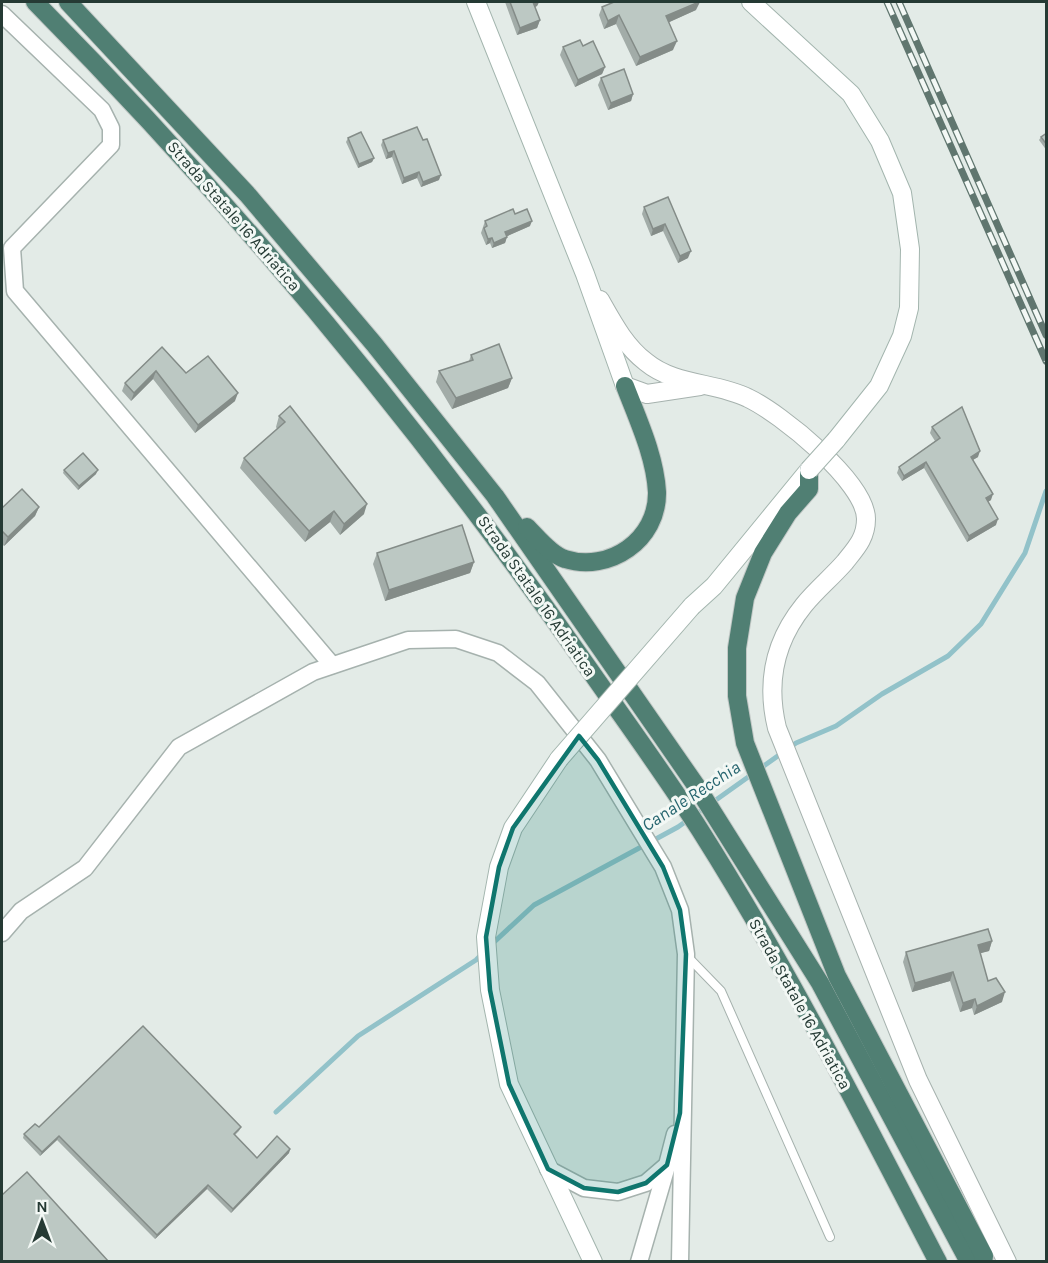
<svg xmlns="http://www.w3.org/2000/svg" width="1048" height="1263" font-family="Karla,sans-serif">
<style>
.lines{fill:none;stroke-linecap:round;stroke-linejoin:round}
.stream{stroke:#92c2c9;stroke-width:5}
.service-casing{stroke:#a6b2ae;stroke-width:10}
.minor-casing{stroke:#a6b2ae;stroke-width:19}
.tertiary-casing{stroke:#a6b2ae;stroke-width:20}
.secondary-casing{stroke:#a3b5ae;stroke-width:20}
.trunk-casing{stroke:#c2c8c6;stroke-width:20}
.service{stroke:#fff;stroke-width:8}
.minor{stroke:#fff;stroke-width:16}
.tertiary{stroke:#fff;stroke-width:18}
.secondary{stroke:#fff;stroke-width:18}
.trunk{stroke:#507f73;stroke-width:18}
.rail-casing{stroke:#60766f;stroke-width:7}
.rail{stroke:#f3f8f5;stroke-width:4.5;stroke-dasharray:14;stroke-linecap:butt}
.secondary-bridge-casing{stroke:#a3b5ae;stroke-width:20;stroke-linecap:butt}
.secondary-bridge{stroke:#fff;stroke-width:18}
.wall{fill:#a2aca8}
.shaded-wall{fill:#848c88}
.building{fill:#bcc8c3;stroke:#848c88;stroke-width:1.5}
.marked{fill:#0f766e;fill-opacity:0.2;stroke:#0f766e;stroke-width:4.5;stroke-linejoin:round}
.labels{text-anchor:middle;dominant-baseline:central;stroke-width:6;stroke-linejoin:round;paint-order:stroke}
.street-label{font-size:16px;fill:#253a34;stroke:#f3f8f5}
.water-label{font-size:18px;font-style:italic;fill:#26656f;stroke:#f3f8f5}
</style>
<rect width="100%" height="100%" fill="#e3ebe7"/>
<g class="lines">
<g class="stream">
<polyline points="492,944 534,905 678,827 796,743 836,726 882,694 948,656 981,624 1025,553 1046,491"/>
<polyline points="276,1112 358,1036 476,960 483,953"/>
</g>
<g class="service-casing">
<polyline id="service" points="688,957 721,991 830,1237"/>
</g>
<g class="minor-casing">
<g id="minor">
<polyline points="2,14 102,110 111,128 111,145 12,248 15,291 332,665"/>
<polyline points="2,933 21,911 85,868 179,747 313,672 408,640 456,639 498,653 537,683 598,760 663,867 680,910 686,954 680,1262"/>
<polyline points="548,1169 584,1188 618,1192 646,1183 667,1165 675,1134"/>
<polyline points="639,1262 667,1166"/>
</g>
</g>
<g class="tertiary-casing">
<g id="tertiary">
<path d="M 600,300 C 613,323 625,346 646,362 C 675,386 716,382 748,398 C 780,413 866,482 866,519 C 866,538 856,548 845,562 C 832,577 816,590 804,605 C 774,642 766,683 777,728 L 918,1080 L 1007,1262"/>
<polyline points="625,386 647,394 700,386"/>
</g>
</g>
<g class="secondary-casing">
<g id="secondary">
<polyline points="476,2 585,274 625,386"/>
<polyline points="751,2 851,94 880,141 902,193 910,249 909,308 902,336 879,386 836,440"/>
<polyline points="692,606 714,586 809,470"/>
<polyline points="559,759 513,828 499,867 486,937 490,990 509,1084 593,1262"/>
</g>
</g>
<g class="trunk-casing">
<g id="trunk">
<path d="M 35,2 C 239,208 423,431 589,669 C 626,722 665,775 700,830 C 788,969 862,1116 938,1262"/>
<polyline points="68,2 247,194 374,344 495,496 697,787 820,983 969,1262"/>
<polyline points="809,470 809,489 788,513 763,553 745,598 737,648 737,696 745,743 837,976 984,1256 983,1262"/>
<path d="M 527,527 C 537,537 551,555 565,559 C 609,573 658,540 657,492 C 655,456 638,420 625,386"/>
</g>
</g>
<use href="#service" class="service"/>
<use href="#minor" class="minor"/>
<use href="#tertiary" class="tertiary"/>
<use href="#secondary" class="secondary"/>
<use href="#trunk" class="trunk"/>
<g class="rail-casing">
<g id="rail">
<polyline points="887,2 1046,361"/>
<polyline points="899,2 1046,335"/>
</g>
</g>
<use href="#rail" class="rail"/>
<g class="secondary-bridge-casing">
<g id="secondary-bridge">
<polyline points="809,470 836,440"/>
<polyline points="559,759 692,606"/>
</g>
</g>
<use href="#secondary-bridge" class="secondary-bridge"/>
</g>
<g class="wall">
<polygon points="505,2 539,2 537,6 535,7 540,20 537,28 517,35"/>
<polygon points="602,7 696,10 669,22 673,50 636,66 616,24 604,29 599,15"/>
<polygon points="583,46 605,67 602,74 575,87 560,55 563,47"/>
<polygon points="601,78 633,94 631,101 608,110 598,85"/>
<polygon points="1047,133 1047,151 1039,140 1041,137"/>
<polygon points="348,138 374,158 372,162 358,168 346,142"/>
<polygon points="383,140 439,180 421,187 417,178 402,184 392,157 386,159 381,145"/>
<polygon points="668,197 688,258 678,263 663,231 651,236 642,214 644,207"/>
<polygon points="515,214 530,226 507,236 505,243 492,248 490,243 486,245 481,233 485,221"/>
<polygon points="162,347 186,373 235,401 195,433 153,379 131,401 122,391 125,383"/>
<polygon points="471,355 512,378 508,388 452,409 436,382 439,371 469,361"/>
<polygon points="279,416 364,514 340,535 330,522 305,542 240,468 244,458 277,429 276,427"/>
<polygon points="932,427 978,457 973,460 991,500 988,502 996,525 967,542 924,468 902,481 897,473 899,467 935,441 930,433"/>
<polygon points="64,470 96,474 78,490 63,473"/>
<polygon points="39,507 35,516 4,546 2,544 2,508"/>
<polygon points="377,553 474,562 470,573 385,601 373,564"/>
<polygon points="992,941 989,951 980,953 988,981 1002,1002 974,1015 972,1008 960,1012 950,981 912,992 903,962 906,952"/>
<polygon points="39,1127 241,1127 239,1131 235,1135 257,1158 290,1149 289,1153 231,1213 207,1189 155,1239 57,1140 40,1156 23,1138 24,1134"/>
</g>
<g class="shaded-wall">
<polygon points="533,2 539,2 537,6 530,9"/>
<polygon points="700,2 696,10 663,25 666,16"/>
<polygon points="619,15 616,24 604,29 608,21"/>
<polygon points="540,20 537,28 517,35 520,28"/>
<polygon points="677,41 673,50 636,66 640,57"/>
<polygon points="605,67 602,74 575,87 578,80"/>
<polygon points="633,94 631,101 608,110 611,103"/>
<polygon points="394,151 392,157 386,159 388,153"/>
<polygon points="374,158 372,162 358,168 359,164"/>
<polygon points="419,172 417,178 402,184 404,178"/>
<polygon points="441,175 439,180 421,187 423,182"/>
<polygon points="532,221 530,226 503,238 505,232"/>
<polygon points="665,224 663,231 651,236 653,229"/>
<polygon points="507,237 505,243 492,248 494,243"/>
<polygon points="492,238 490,243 486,245 488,239"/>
<polygon points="691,251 688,258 678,263 680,256"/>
<polygon points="156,371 153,379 131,401 134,393"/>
<polygon points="512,378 508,388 452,409 456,398"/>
<polygon points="238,393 235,401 195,433 198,425"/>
<polygon points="980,451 978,457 969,462 971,457"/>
<polygon points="926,462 924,468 902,481 904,476"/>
<polygon points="98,470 96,474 78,490 79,486"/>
<polygon points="993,494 991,500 984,504 986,498"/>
<polygon points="367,504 364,514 340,535 344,524"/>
<polygon points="39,507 35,516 4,546 8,537"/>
<polygon points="334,511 330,522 305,542 309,531"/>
<polygon points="998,519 996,525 967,542 969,536"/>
<polygon points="474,562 470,573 385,601 389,590"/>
<polygon points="992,941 989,951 974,955 978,945"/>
<polygon points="953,972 950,981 912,992 915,983"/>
<polygon points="1005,992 1002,1002 974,1015 977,1006"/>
<polygon points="975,999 972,1008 960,1012 963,1003"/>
<polygon points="59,1136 57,1140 40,1156 42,1152"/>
<polygon points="290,1149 289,1153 231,1213 233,1209"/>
<polygon points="208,1185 207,1189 155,1239 157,1235"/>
</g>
<g class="building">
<polygon points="510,2 533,2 540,20 520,28"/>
<polygon points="614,2 699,2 666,16 677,41 640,57 619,15 608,21 602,7"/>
<polygon points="580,40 583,46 593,41 605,67 578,80 563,47"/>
<polygon points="624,69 633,94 611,103 601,78"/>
<polygon points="417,127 423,140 427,139 441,175 423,182 419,172 404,178 394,151 388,153 383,140"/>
<polygon points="361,132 374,158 359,164 348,138"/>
<polygon points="1047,133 1047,145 1041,137"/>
<polygon points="668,197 691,251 680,256 665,224 653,229 644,207"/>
<polygon points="513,209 515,214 527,209 532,221 505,232 507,237 494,243 492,238 488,239 484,228 487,226 485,221"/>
<polygon points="499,344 512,378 456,398 439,371 473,360 471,355"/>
<polygon points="162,347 186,373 208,356 238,393 198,425 156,371 134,393 125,383"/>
<polygon points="290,406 367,504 344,524 334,511 309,531 244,458 285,422 279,416"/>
<polygon points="962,407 980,451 971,457 993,494 986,498 998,519 969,536 926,462 904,476 899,467 940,438 932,427"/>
<polygon points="83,453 98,470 79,486 64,470"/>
<polygon points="22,489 39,507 8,537 3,532 2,534 2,508"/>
<polygon points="462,525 474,562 389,590 377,553"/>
<polygon points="988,929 992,941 978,945 988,981 996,978 1005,992 977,1006 975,999 963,1003 953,972 915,983 906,952"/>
<polygon points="143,1026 241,1127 234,1134 257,1158 277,1136 290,1149 233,1209 208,1185 157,1235 59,1136 42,1152 24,1134 35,1124 39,1127"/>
<polygon points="27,1172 109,1262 2,1262 2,1195"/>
</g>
<path class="marked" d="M 579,736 L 598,760 L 663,867 L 680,910 L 686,954 L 680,1113 L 667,1165 L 646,1183 L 618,1192 L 584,1188 L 548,1169 L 509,1084 L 490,990 L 486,937 L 499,867 L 513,828 Z"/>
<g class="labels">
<g class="street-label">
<text transform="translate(234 216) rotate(49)">Strada Statale 16 Adriatica</text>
<text transform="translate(537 596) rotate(55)">Strada Statale 16 Adriatica</text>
<text transform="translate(800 1004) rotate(61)">Strada Statale 16 Adriatica</text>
</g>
<g class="water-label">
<text transform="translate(691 796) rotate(-33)">Canale Recchia</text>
</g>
</g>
<rect width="1048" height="1263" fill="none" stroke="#253a34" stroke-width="6"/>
<g transform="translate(42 1221)" stroke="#f3f8f5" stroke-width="4.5" paint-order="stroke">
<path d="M0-4.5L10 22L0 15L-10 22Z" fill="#253a34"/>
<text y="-9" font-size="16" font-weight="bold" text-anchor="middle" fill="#253a34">N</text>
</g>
</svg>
